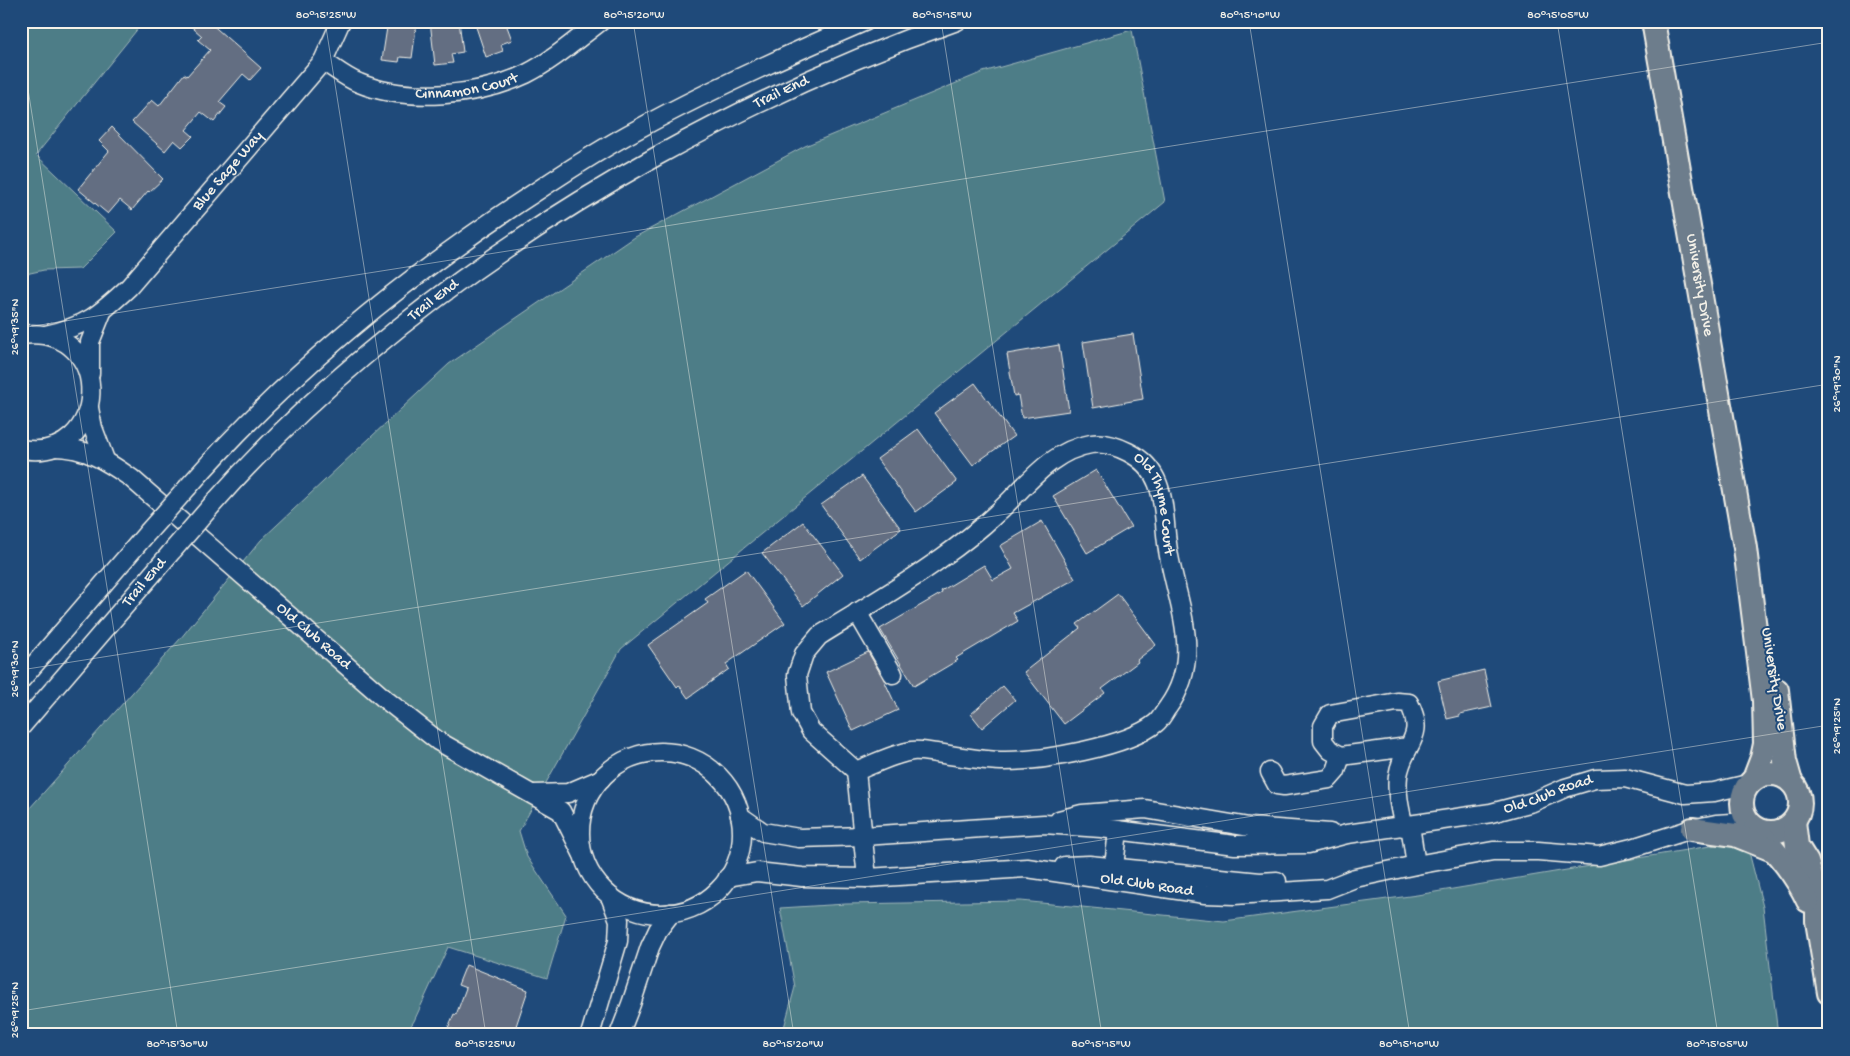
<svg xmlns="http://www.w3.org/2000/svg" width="1850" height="1056" font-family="'Gochi Hand',sans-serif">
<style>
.green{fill:#4d7d87;stroke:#a0b7b8}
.building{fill:#636e82;stroke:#f4f1e8}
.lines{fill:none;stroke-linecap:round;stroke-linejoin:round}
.minor-casing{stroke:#f4f1e8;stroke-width:21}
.major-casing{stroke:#f4f1e8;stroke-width:26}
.minor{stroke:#1f4a7a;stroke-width:18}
.major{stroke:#6d7d8c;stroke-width:22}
.minor-bridge-casing{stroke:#f4f1e8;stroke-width:21;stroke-linecap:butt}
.minor-bridge{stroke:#1f4a7a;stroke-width:18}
.ticks{fill:none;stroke:#f4f1e8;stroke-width:1;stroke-opacity:0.45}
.labels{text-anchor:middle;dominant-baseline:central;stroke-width:4;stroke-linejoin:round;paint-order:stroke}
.street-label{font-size:16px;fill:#f4f1e8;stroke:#1f4a7a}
.neatline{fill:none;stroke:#f4f1e8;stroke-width:2}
.ticks-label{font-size:12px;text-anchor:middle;fill:#f4f1e8}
</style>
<rect width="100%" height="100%" fill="#1f4a7a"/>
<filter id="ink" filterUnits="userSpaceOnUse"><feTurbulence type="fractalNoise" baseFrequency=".02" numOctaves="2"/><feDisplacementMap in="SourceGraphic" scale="10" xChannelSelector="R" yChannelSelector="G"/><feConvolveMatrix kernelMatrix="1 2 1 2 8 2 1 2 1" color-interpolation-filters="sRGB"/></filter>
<g filter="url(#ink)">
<g class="green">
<polygon points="21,21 144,21 36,155 117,232 80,269 44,270 21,275"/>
<polygon points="1132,30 1165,202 621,649 519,831 527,857 566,915 547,978 448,947 414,1021 405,1035 21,1035 21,818 180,639 261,540 449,364 635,237 805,146 983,72"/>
<polygon points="1746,840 1763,907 1778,1035 782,1035 795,987 780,908 846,904 1021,901 1224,921 1417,895"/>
</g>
<g class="building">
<polygon points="185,21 208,21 261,68 250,80 243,74 219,102 226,107 214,122 201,112 186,130 193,136 182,147 174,140 165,151 132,122 152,100 159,106 184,74 187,76 210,50 198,40 202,36"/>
<polygon points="388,21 417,21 412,58 400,57 399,62 382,60"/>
<polygon points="430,21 459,21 463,52 451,54 453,63 435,65"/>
<polygon points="474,21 505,21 512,40 501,44 503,51 486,57"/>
<polygon points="112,127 163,179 149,192 148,191 132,210 120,200 108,214 78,189 109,151 99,141"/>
<polygon points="1133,334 1143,399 1093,408 1083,342"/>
<polygon points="1059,345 1069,411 1022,418 1018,395 1014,396 1007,354"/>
<polygon points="975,383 1014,436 973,465 934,413"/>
<polygon points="918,429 957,482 916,512 877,459"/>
<polygon points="1096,470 1131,527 1087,553 1053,496"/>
<polygon points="862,476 901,529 860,559 821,505"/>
<polygon points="1042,521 1075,579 1013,613 1018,621 956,658 958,660 914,686 880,629 942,593 941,591 984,565 993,580 1013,569 1000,546"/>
<polygon points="803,522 843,574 803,606 762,553"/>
<polygon points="746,570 785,623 726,664 729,669 688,698 679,685 677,687 648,645 708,603 705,599"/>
<polygon points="1118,594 1156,645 1137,660 1138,662 1102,689 1105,693 1064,724 1024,672 1080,628 1077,624"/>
<polygon points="868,652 884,680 898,710 853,731 826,672"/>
<polygon points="1484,670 1492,707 1460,714 1460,716 1447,719 1438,681"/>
<polygon points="1003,686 1015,700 982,728 971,714"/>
<polygon points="466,965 528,990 513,1035 453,1035 455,1030 448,1028 454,1014 456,1015 466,988 458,985"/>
</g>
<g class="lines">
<g class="minor-casing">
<g id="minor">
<path id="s1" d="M 323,61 C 334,68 346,78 359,83 C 407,103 480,96 526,74 C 554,60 577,39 601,21"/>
<path d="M 21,335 C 118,323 109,465 21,449"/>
<path id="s2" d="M 45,335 C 87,326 99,315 129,287 L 323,61 L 341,21"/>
<polyline points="90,374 90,342 102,312"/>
<polyline points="89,408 93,428 105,460"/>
<path id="s3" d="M 54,447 C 85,447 107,461 131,478 L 386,700 L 438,741 L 561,811 L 582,853"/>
<path d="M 188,487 C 289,372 409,274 537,191 C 570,169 604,147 640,128 C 713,88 789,54 866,21"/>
<path id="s4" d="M 212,505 C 338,362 491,248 657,156 C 753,103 853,57 957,21"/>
<polyline points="857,612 893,674"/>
<polyline points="21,680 148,532"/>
<path id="s5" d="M 21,727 L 173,550"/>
<circle cx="661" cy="833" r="81"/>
<path id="s6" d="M 856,771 L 811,731 L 801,713 L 797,675 L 804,654 L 819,636 C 859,611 902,587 940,559 C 960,545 979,530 997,513 C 1026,487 1049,451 1091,444 C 1104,442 1116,446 1128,452 C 1171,473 1161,517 1169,556 C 1179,609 1203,658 1168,707 C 1164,712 1161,719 1156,723 C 1127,747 1042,761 1005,761 C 982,761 958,756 936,753 C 928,752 919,750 912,751 C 893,754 874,764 856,771 L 867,878"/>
<polyline points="1270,772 1277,785 1284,786 1329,779 1336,771 1341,756"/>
<polyline points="534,794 568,793 601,779"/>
<path id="s7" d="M 740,816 L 763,832 L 799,838 L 864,836 L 1044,824 L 1101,828 L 1235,845 L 1308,844 L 1347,834 L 1491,813 L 1533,802 L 1565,788 L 1595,779 L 1625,778 L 1685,794 L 1714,792 L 1748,784"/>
<polyline points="1059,820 1082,814 1145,809 1249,827 1330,833"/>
<polyline points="1410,825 1416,865"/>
<path d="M 1404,827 C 1400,810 1396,793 1398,776 C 1403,743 1427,739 1409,703 L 1397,702 L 1330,714 L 1323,726 L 1323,741 L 1330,750 L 1341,756 L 1408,747"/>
<polyline points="1064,866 1089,865 1260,882 1277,881"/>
<polyline points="1114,867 1118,830"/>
<path id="s8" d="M 728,877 L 757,872 L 802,877 L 867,878 L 1027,868 L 1205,894 L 1234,895 L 1327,889 L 1355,878 L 1416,865 L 1493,851 L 1538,851 L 1599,856 L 1632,848 L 1692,829 L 1716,824 L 1748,822"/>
<polyline points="590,1035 618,941 619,920 610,896"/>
<polyline points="619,1035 631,1004 650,947 658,930 671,913"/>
</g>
</g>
<g class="major-casing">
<g id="major">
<path id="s9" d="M 1653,21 L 1745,548 L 1764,701 L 1765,744 L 1762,758 L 1754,779"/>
<polyline points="1777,690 1785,761 1791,782"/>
<circle cx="1771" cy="803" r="29"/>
<polyline points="1794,821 1797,846 1807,862 1817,895 1817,921 1829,993"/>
<path d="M 1755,828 C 1775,851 1795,873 1808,901"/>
<polyline points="1692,829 1735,835 1770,849"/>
</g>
</g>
<use href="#minor" class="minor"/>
<use href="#major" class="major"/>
<g class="minor-bridge-casing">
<g id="minor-bridge">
<polyline points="148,532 188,487"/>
<polyline points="173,550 212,505"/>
</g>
</g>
<use href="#minor-bridge" class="minor-bridge"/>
</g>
</g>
<path class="ticks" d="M 325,21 L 486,1035M 633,21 L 794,1035M 941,21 L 1102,1035M 1249,21 L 1410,1035M 1557,21 L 1718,1035M 21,45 L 178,1035M 21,328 L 1829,42M 21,670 L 1829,384M 21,1011 L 1829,725"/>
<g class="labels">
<g class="street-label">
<text stroke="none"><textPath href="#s1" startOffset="152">Cinnamon Court</textPath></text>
<text stroke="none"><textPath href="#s4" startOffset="708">Trail End</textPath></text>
<text stroke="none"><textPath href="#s2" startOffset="251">Blue Sage Way</textPath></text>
<text stroke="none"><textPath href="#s9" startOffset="268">University Drive</textPath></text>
<text stroke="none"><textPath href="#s4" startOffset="302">Trail End</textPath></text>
<text stroke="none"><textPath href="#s6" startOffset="601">Old Thyme Court</textPath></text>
<text stroke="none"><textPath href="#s5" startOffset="190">Trail End</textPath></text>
<text stroke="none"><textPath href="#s3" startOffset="326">Old Club Road</textPath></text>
<text transform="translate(1773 679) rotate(81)">University Drive</text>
<text stroke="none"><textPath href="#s7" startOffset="821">Old Club Road</textPath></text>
<text stroke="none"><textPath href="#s8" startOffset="421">Old Club Road</textPath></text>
</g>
</g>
<rect width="1850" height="1056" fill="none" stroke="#1f4a7a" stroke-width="55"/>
<rect x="28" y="28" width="1794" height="1000" class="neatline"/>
<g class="ticks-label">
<text x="326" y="18">80°15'25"W</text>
<text x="634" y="18">80°15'20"W</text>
<text x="942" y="18">80°15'15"W</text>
<text x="1250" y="18">80°15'10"W</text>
<text x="1558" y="18">80°15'05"W</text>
<text transform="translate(14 327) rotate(-90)" y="4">26°19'35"N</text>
<text transform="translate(1836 384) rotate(-90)" y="4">26°19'30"N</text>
<text transform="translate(14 669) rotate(-90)" y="4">26°19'30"N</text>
<text transform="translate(1836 726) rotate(-90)" y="4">26°19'25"N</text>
<text transform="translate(14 1010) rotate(-90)" y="4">26°19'25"N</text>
<text x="177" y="1047">80°15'30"W</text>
<text x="485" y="1047">80°15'25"W</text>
<text x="793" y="1047">80°15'20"W</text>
<text x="1101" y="1047">80°15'15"W</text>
<text x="1409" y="1047">80°15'10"W</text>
<text x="1717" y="1047">80°15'05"W</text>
</g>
</svg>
